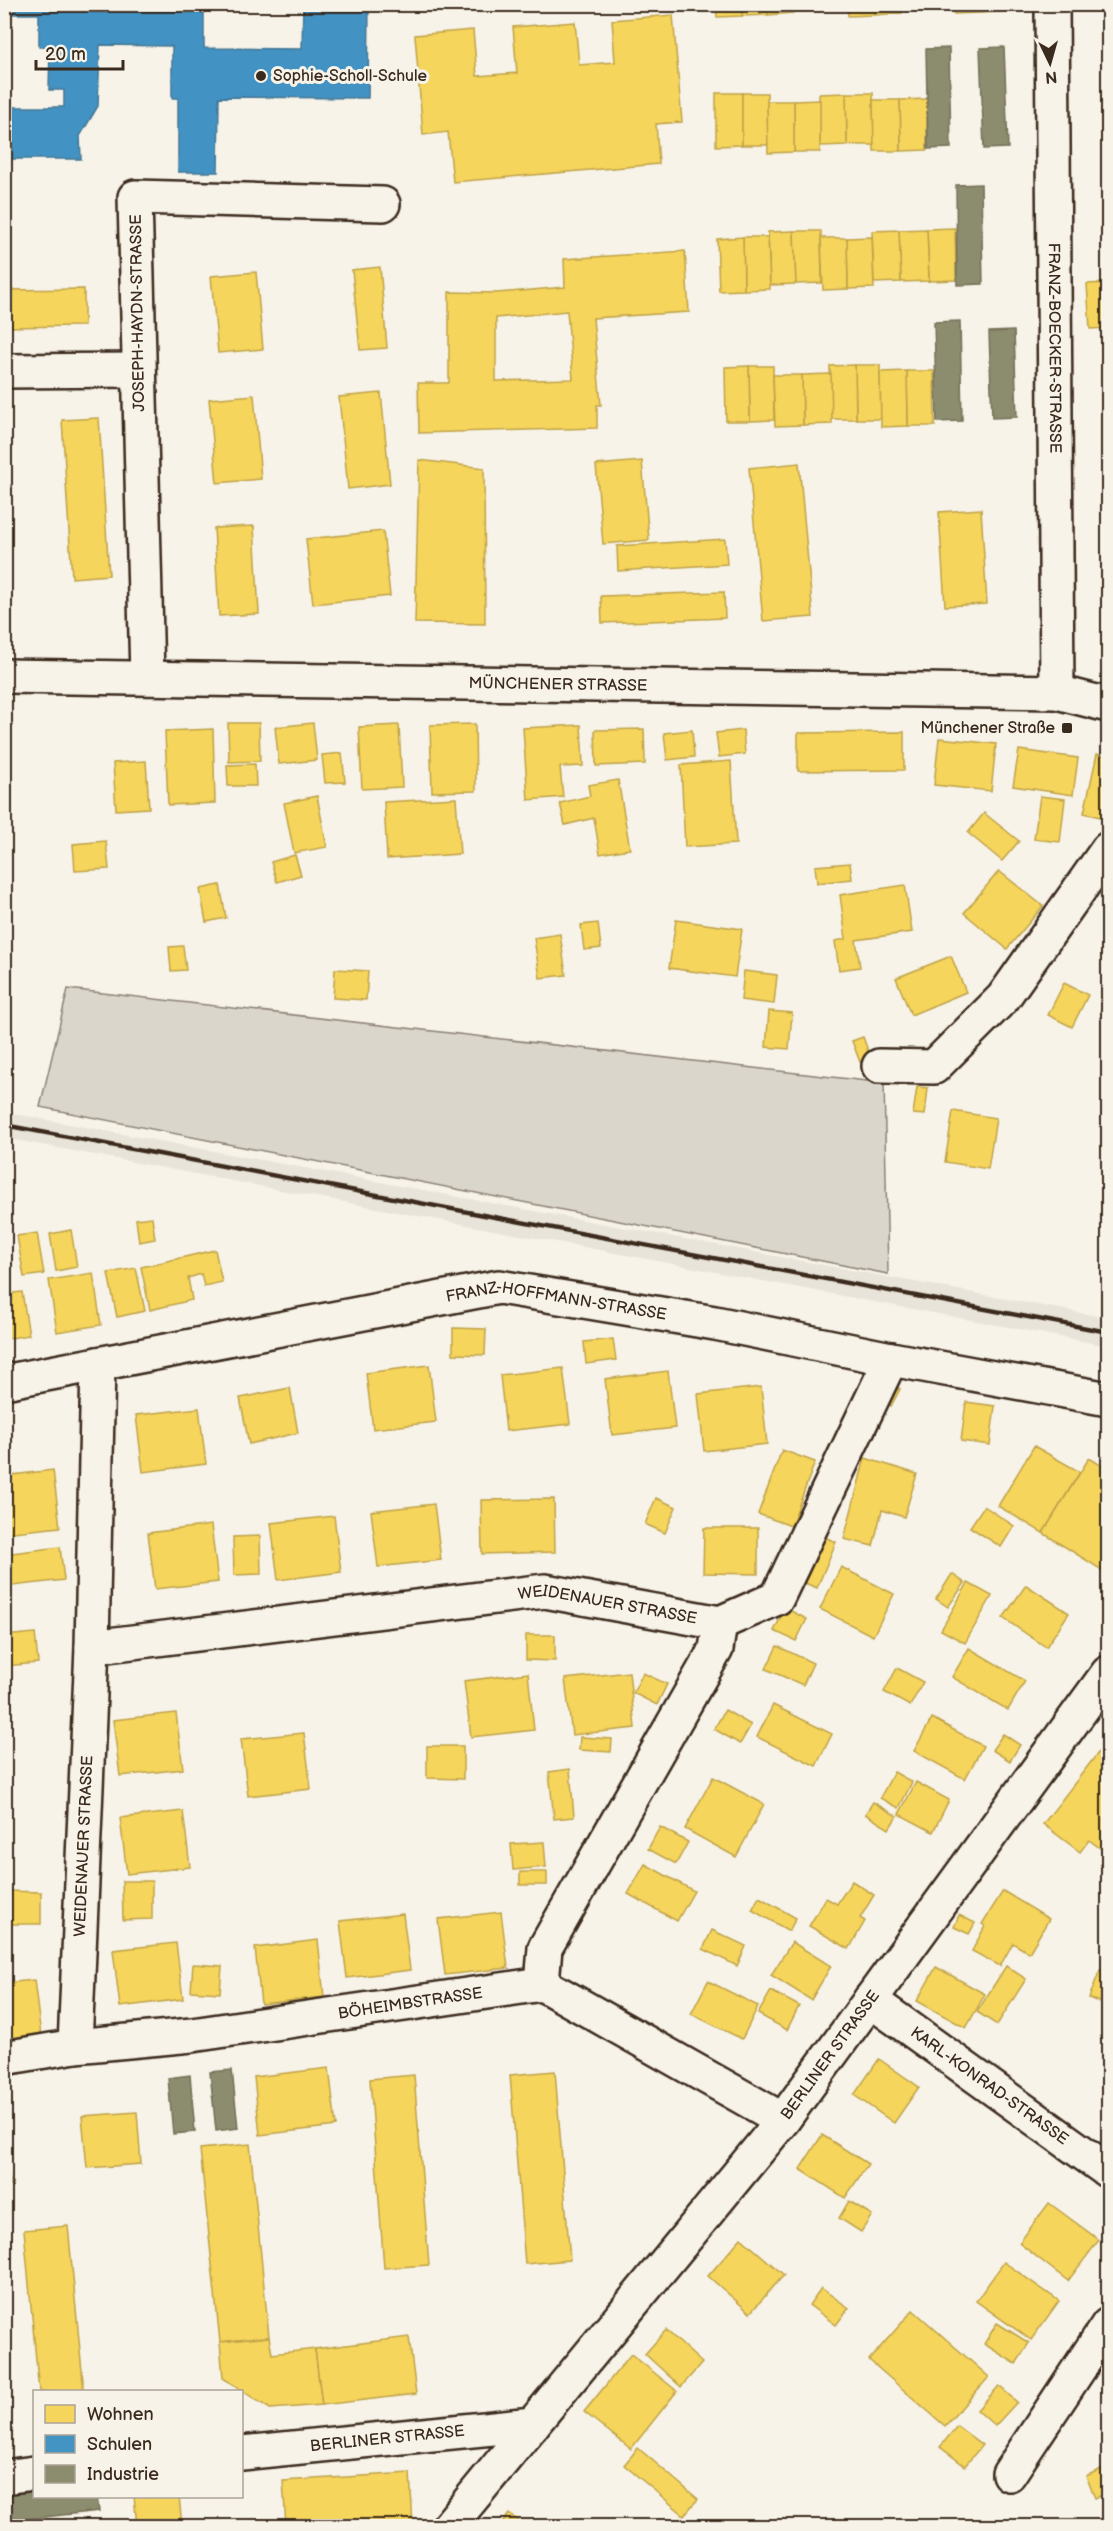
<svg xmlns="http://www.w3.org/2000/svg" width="1113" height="2531" font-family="'Balsamiq Sans',sans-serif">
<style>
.built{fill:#e9e4d9}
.green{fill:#dbd6cb;stroke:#8b8074;stroke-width:1.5}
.homes{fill:#f6d55c;stroke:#bea249;stroke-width:1.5;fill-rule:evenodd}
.schools{fill:#4393c3;stroke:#417492;stroke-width:1.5}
.industry{fill:#8c8c6e;stroke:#746f56;stroke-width:1.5}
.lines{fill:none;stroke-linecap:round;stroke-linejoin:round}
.minor-casing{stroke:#3b2a1e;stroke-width:38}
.major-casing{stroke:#3b2a1e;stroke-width:38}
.minor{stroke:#f7f3e8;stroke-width:33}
.major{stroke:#f7f3e8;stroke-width:33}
.rail{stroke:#3b2a1e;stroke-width:4.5}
.poi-dot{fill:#3b2a1e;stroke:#f7f3e8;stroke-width:2}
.labels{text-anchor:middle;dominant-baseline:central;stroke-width:6;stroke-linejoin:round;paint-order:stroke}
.poi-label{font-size:16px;fill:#3b2a1e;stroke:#f7f3e8;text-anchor:start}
.street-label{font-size:16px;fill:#3b2a1e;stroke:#f7f3e8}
</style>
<rect width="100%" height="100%" fill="#f7f3e8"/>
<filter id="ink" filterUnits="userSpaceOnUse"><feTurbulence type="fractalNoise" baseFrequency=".0167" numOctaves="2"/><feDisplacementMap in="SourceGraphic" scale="12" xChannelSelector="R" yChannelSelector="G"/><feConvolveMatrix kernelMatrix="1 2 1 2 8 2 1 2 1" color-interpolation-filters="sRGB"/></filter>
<g filter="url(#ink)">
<polygon class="built" points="4,1112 1108,1318 1108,1346 5,1138"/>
<polygon class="green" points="68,989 884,1083 888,1274 40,1107"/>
<g class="homes">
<polygon points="716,4 742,4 742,16 717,17"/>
<polygon points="742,4 767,4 768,15 742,16"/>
<polygon points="767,4 793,4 793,13 768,15"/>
<polygon points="793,4 820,4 821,8 793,9"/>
<polygon points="820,4 848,4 848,6 821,8"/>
<polygon points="848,4 875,4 875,15 848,16"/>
<polygon points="875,4 901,4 902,13 875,15"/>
<polygon points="901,4 927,4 927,6 901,7"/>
<polygon points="980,4 1007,4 1007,11 980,13"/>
<polygon points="980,4 980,13 954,14 953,4"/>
<polygon points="673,15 682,122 656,124 659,164 453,182 448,132 423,135 415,35 473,30 477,76 517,73 513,27 575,22 579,65 615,62 612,20"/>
<polygon points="716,93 742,93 742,145 716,146"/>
<polygon points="742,93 767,93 768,145 742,145"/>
<polygon points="846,93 873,93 874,145 847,145"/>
<polygon points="846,93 847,145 820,146 819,94"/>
<polygon points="927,99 927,150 901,151 900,100"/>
<polygon points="820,100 820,152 794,152 794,101"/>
<polygon points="873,100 900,100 901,151 874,151"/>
<polygon points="767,101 794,101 794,152 768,153"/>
<polygon points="955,228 956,280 929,281 927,229"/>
<polygon points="927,229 929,281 901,282 899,230"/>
<polygon points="899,230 901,282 874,283 872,231"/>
<polygon points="794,231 796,284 770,285 768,232"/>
<polygon points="794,231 821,231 822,283 796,284"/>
<polygon points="743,237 768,237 770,289 744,290"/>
<polygon points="743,237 744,290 719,291 717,239"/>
<polygon points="872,237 874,288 848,289 847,238"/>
<polygon points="821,238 847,238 848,289 823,290"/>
<path d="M 685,251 L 689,312 L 593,318 L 601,405 L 597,405 L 597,428 L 419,433 L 418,383 L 449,383 L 449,292 L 497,293 L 565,287 L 564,259 ZM 567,311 L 573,379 L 496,381 L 496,318 Z"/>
<polygon points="380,267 387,348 360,350 352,270"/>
<polygon points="256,272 263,349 218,353 211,276"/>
<polygon points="1108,283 1108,328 1090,329 1087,284"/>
<polygon points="84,289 84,326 4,327 4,290"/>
<polygon points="855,365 880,365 881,419 856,419"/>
<polygon points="855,365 856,419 831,419 830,366"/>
<polygon points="749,366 773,366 774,420 750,421"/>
<polygon points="749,366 750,421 726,421 725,367"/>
<polygon points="907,371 934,371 935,426 908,426"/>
<polygon points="907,371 908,426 881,427 880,372"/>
<polygon points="831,374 832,424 803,425 802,375"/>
<polygon points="773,375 802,375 803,425 775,426"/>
<polygon points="381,393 390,484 348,489 339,397"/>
<polygon points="254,395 261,479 217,483 209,399"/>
<polygon points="99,418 109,575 72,578 62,420"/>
<polygon points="419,460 484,468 485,624 415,623"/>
<polygon points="642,461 649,540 603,544 596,465"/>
<polygon points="799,463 813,617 763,621 749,468"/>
<polygon points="981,509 987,604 945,606 939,512"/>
<polygon points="254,526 259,614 219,616 214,528"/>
<polygon points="383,531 390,596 313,604 306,539"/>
<polygon points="725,539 727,564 618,571 617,546"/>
<polygon points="724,592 725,618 602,623 601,596"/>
<polygon points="228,723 259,723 260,761 229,762"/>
<polygon points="313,723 317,760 279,764 275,727"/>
<polygon points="475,724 476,791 432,792 430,725"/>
<polygon points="399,725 402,787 362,789 359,727"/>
<polygon points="581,725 583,766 560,767 563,797 528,800 523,728"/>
<polygon points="213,729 215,803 168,805 165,731"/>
<polygon points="644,729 645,764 596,766 595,730"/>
<polygon points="692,730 694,757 667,760 664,733"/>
<polygon points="743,730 745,754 719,757 716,733"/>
<polygon points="904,732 904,770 798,771 798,733"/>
<polygon points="939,738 996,744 991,791 934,785"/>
<polygon points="1019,750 1078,758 1073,795 1013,786"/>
<polygon points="342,753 345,782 325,783 322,755"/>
<polygon points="1097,754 1108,757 1108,819 1084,813"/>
<polygon points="146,761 149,808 116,810 113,763"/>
<polygon points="731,761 736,844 685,847 681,765"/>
<polygon points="255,764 256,786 228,786 227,765"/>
<polygon points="618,780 630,849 600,854 594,818 565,825 560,803 590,796 588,785"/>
<polygon points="317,796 327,847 294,853 284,803"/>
<polygon points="1040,796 1065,799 1060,842 1034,839"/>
<polygon points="456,798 460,854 387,859 384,802"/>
<polygon points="984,813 1019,841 1002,861 968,833"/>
<polygon points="106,841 109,869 75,871 73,844"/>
<polygon points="295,855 301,875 277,882 271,862"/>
<polygon points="850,863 852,879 817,883 815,866"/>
<polygon points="999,871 1043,906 1007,949 964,913"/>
<polygon points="220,885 226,918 206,922 200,889"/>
<polygon points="905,885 912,932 856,940 860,967 839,970 835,941 846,939 840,895"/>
<polygon points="676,920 742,929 735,977 669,968"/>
<polygon points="598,923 601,948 584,950 581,925"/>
<polygon points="560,934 566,975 540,978 534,938"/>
<polygon points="183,946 186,970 171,971 169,947"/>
<polygon points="951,956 966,992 911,1015 896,978"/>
<polygon points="335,969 368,971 366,1000 333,998"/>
<polygon points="744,971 777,975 774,1004 741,1000"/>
<polygon points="1064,983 1088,995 1072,1027 1048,1015"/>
<polygon points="1108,998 1108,1017 1100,1011"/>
<polygon points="769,1011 792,1013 789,1049 766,1047"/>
<polygon points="863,1037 871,1059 860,1062 852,1041"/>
<polygon points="917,1087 928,1088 925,1115 913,1114"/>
<polygon points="953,1111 996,1118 988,1169 945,1162"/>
<polygon points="152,1217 155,1239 139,1242 136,1219"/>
<polygon points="71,1230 77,1267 56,1271 50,1234"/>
<polygon points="37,1233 44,1274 24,1277 17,1236"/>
<polygon points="215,1250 222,1282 204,1286 201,1274 188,1278 192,1300 150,1310 141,1267"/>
<polygon points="136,1268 145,1311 117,1317 108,1273"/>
<polygon points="93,1273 101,1325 57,1332 49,1280"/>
<polygon points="22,1292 29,1335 4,1339 4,1294"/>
<polygon points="453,1328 486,1329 485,1355 453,1354"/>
<polygon points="613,1339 616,1360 586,1364 584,1342"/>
<polygon points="429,1365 436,1422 373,1429 366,1373"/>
<polygon points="563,1368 570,1424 506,1431 500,1375"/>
<polygon points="668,1371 675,1428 612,1435 605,1379"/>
<polygon points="891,1384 900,1389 891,1406 882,1402"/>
<polygon points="761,1387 767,1444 704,1451 698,1394"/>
<polygon points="290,1388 298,1433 249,1444 240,1398"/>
<polygon points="966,1402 995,1406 990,1445 961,1441"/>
<polygon points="199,1408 206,1464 143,1472 136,1415"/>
<polygon points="1034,1446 1080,1472 1043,1533 998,1506"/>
<polygon points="782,1450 815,1462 791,1526 758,1514"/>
<polygon points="865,1458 917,1474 904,1517 882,1510 873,1546 844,1539"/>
<polygon points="1089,1458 1108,1469 1108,1574 1043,1533"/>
<polygon points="53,1470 60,1527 4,1533 4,1476"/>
<polygon points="656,1498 676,1507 665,1533 645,1524"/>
<polygon points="554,1499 555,1552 482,1554 481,1500"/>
<polygon points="434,1504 441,1560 378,1567 371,1511"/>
<polygon points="984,1506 1014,1526 1001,1547 970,1527"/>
<polygon points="334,1516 341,1572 278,1580 271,1523"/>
<polygon points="211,1525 218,1582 155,1589 148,1533"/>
<polygon points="704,1528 758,1528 758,1574 703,1573"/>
<polygon points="820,1535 836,1542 817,1588 800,1581"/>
<polygon points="260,1536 261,1574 234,1575 233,1537"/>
<polygon points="60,1547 64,1580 4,1587 4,1554"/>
<polygon points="841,1567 894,1594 873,1636 820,1609"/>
<polygon points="952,1574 965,1583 948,1607 936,1599"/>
<polygon points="968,1583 992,1596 965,1643 941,1630"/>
<polygon points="1026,1585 1069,1613 1046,1647 1003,1618"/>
<polygon points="4,1596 7,1596 9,1614 4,1615"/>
<polygon points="785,1608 807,1619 796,1641 774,1631"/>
<polygon points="35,1633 38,1663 4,1666 4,1636"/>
<polygon points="526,1635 555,1635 555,1661 526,1660"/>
<polygon points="777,1646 813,1663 803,1685 766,1669"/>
<polygon points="969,1648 1025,1681 1008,1710 952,1677"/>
<polygon points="897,1668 923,1682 910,1706 884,1692"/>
<polygon points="629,1672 635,1728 572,1735 565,1679"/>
<polygon points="528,1673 534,1730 471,1737 464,1681"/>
<polygon points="643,1673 667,1684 657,1705 633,1693"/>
<polygon points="773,1705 832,1734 816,1766 757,1737"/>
<polygon points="725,1710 751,1725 740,1744 714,1729"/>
<polygon points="176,1713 183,1769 120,1776 113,1720"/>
<polygon points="932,1718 983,1746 965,1779 914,1751"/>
<polygon points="304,1733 311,1789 248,1796 241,1739"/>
<polygon points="1003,1734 1020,1745 1010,1761 992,1750"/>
<polygon points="580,1737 612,1739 611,1752 579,1750"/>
<polygon points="1108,1740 1108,1854 1089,1840 1080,1852 1043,1824"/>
<polygon points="427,1746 463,1746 463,1779 427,1778"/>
<polygon points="570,1769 574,1817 554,1819 549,1772"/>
<polygon points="894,1772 912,1782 899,1808 880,1798"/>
<polygon points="713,1777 764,1804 736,1857 685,1829"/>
<polygon points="916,1782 949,1800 933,1832 899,1814"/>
<polygon points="873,1802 897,1816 889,1829 865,1814"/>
<polygon points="183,1811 190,1867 127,1874 120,1818"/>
<polygon points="660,1827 688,1842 676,1864 648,1849"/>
<polygon points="544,1842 546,1867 513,1870 511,1844"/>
<polygon points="645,1864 694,1891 677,1921 628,1894"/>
<rect x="520" y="1872" width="27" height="13"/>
<polygon points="122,1881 152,1881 152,1919 123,1920"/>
<polygon points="852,1881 874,1895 860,1918 865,1921 849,1949 809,1926 826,1898 837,1904"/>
<polygon points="4,1891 41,1892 41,1924 4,1924"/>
<polygon points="1003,1891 1049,1919 1029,1953 1013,1943 1000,1966 972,1951 985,1926 982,1924"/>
<polygon points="759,1897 796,1918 789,1931 752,1910"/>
<polygon points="501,1912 508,1968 445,1975 438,1919"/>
<polygon points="403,1914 410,1970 347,1978 340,1921"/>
<polygon points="959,1915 975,1923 969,1934 954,1927"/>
<polygon points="712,1930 746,1946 737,1966 703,1949"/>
<polygon points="318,1940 324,1997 261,2004 255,1948"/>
<polygon points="792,1942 831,1966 811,2000 771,1975"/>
<polygon points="176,1943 183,1999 120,2007 113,1950"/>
<polygon points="193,1964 222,1966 220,1993 191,1991"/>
<polygon points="1006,1966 1026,1979 997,2025 977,2012"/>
<polygon points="936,1967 985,1994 966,2028 917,2001"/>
<polygon points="1100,1970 1108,1973 1108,2006 1089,1998"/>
<polygon points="34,1980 41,2036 4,2040 4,1983"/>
<polygon points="708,1981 758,2006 742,2039 691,2014"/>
<polygon points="771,1991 799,2006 787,2030 758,2014"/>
<polygon points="879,2059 919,2087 894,2123 854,2095"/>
<polygon points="329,2068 336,2126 260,2135 254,2077"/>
<polygon points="555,2071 570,2260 525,2264 510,2075"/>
<polygon points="414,2075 429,2265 384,2268 370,2079"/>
<polygon points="137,2112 141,2164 87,2168 82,2116"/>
<polygon points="822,2135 868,2164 845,2198 800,2169"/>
<polygon points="4,2138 10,2186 4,2186"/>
<polygon points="250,2144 269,2337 220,2342 200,2149"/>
<polygon points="849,2201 872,2215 861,2232 839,2218"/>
<polygon points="1049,2203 1099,2240 1068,2281 1019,2243"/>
<polygon points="68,2226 84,2392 39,2392 24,2230"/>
<polygon points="741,2238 784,2275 750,2313 708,2276"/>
<polygon points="1004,2262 1059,2301 1031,2340 976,2301"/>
<polygon points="821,2288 849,2308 836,2325 809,2305"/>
<polygon points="913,2310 989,2377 945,2426 869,2360"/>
<polygon points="997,2323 1029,2343 1016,2364 984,2344"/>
<polygon points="666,2330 702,2363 681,2387 645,2354"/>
<polygon points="269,2337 272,2354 315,2349 322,2405 270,2409 223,2378 220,2342"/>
<polygon points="409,2337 416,2394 322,2405 315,2349"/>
<polygon points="631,2354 677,2391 631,2449 584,2412"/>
<polygon points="999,2386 1017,2402 995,2426 977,2410"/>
<polygon points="957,2426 982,2445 965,2466 940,2447"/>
<polygon points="638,2448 698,2499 684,2515 624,2465"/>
<polygon points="1108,2466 1108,2493 1095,2498 1086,2476"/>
<polygon points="410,2473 413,2526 286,2526 283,2481"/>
<polygon points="134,2496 179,2496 182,2526 137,2526"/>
<polygon points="509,2514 526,2526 500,2526"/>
</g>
<polygon class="schools" points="4,4 204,4 204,48 302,49 303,4 369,4 368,98 219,97 218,172 178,172 178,98 172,98 172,46 100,45 98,106 80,136 81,159 4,159 4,107 64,107 64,90 49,90 50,47 39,47 39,14 4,14"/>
<g class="industry">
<polygon points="1004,47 1008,148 984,149 980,48"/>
<polygon points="949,48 951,148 928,149 926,49"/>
<polygon points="981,184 983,284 957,285 956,185"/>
<polygon points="960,321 962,421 937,422 934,322"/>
<polygon points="1014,331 1017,417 992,418 989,332"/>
<polygon points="232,2070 238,2128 216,2131 210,2072"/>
<polygon points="190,2075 195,2132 173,2134 168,2078"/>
<polygon points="34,2485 34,2496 97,2496 99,2511 8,2521 5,2489"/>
</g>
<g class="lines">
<g class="minor-casing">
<g id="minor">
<path id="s1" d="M 1052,4 L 1057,692"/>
<polyline points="4,371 139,370"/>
<polyline points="147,677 135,197 383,204"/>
<polyline points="879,1066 934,1067 1003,998 1108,849"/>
<path id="s2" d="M 4,1382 L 499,1287 L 715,1323 L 891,1359 L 1108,1399"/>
<polyline points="720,1623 777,1598 891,1359"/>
<path id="s3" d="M 92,1647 L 545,1591 L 720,1623 L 716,1649 L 545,1948 L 542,1984"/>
<path id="s4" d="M 870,2000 L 1108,2171"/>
<path id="s5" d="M 75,2046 L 92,1647 L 98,1364"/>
<path id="s6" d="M 4,2058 L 75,2046 L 192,2035 L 542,1984 L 783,2120"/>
<path id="s7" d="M 242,2453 L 533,2424"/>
<polyline points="1009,2474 1108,2325"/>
<polyline points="4,2477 34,2473"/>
<path id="s8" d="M 449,2526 L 783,2120 L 1108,1673"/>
</g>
</g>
<g class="major-casing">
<g id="major">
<path id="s9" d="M 4,676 L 1057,692 L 1108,705"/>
</g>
</g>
<use href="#minor" class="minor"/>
<use href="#major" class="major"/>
<polyline class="rail" points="4,1125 1108,1332"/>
</g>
</g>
<g class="poi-dot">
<circle cx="261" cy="76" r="6"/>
<rect x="1061" y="722" width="12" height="12" rx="3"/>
</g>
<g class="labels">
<g class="poi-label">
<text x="273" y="76">Sophie-Scholl-Schule</text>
<text x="1055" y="728" text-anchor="end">Münchener Straße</text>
</g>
<g class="street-label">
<text transform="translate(138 313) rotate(-91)">JOSEPH-HAYDN-STRASSE</text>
<text stroke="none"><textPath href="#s1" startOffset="344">FRANZ-BOECKER-STRASSE</textPath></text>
<text stroke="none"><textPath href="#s9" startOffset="554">MÜNCHENER STRASSE</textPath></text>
<text stroke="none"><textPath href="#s2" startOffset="562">FRANZ-HOFFMANN-STRASSE</textPath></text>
<text stroke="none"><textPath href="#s3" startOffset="520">WEIDENAUER STRASSE</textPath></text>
<text stroke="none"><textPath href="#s5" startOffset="200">WEIDENAUER STRASSE</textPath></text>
<text stroke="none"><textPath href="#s6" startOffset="410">BÖHEIMBSTRASSE</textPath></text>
<text stroke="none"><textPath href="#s8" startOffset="606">BERLINER STRASSE</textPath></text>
<text stroke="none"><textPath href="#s4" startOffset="147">KARL-KONRAD-STRASSE</textPath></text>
<text stroke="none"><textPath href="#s7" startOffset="146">BERLINER STRASSE</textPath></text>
</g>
</g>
<rect width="1113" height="2531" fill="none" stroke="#f7f3e8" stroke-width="24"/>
<rect x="12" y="12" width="1089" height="2507" fill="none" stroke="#3b2a1e" stroke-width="2" filter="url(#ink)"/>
<rect x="33" y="2390" width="210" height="108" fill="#f7f3e8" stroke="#aca397" stroke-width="1.5"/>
<rect x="45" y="2405" width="30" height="18" fill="#f6d55c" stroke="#aca397" stroke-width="1.5"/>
<text x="87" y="2420" font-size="18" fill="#3b2a1e">Wohnen</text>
<rect x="45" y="2435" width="30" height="18" fill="#4393c3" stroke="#aca397" stroke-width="1.5"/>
<text x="87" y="2450" font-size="18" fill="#3b2a1e">Schulen</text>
<rect x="45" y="2465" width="30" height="18" fill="#8c8c6e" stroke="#aca397" stroke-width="1.5"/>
<text x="87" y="2480" font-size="18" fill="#3b2a1e">Industrie</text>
<g transform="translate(1050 63) rotate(175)" stroke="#f7f3e8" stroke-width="4.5" paint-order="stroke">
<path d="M0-4.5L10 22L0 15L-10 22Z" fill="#3b2a1e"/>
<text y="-9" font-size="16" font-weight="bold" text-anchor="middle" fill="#3b2a1e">N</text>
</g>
<path d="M36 60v9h87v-9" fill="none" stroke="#3b2a1e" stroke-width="3"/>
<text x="45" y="60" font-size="18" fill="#3b2a1e" stroke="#f7f3e8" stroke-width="4.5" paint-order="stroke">20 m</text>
</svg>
